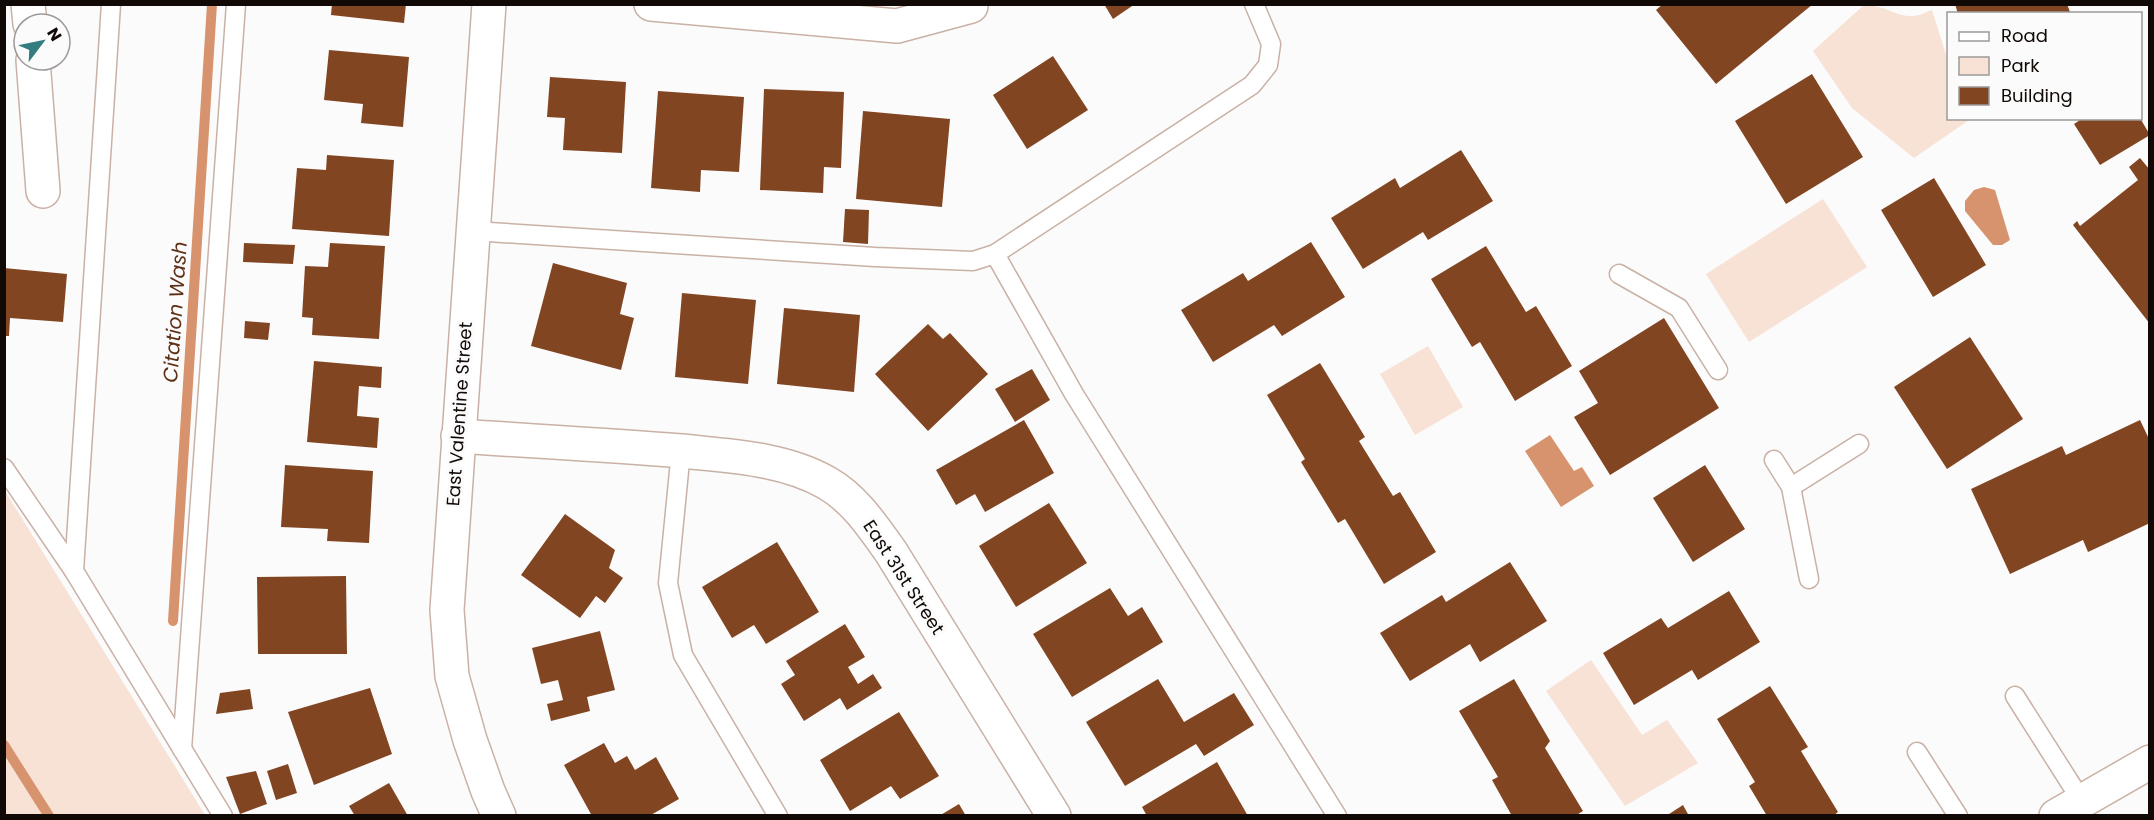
<svg xmlns="http://www.w3.org/2000/svg" width="2154" height="820" font-family="Poppins,sans-serif">
<style>
.green{fill:#f8e1d5}
.water{fill:#d7936e}
.lines{fill:none;stroke-linecap:round;stroke-linejoin:round}
.stream{stroke:#d7936e;stroke-width:10}
.building{fill:#824521}
.service-casing{stroke:#c9b1a5;stroke-width:21}
.minor-casing{stroke:#c9b1a5;stroke-width:36}
.tertiary-casing{stroke:#c9b1a5;stroke-width:36}
.service{stroke:#fff;stroke-width:18}
.minor{stroke:#fff;stroke-width:33}
.tertiary{stroke:#fff;stroke-width:33}
.labels{text-anchor:middle;dominant-baseline:central;stroke-width:6;stroke-linejoin:round;paint-order:stroke}
.street-label{font-size:18px;fill:#110906;stroke:#fbfbfb}
.water-label{font-size:20px;font-style:italic;fill:#5e3016;stroke:#fbfbfb}
</style>
<rect width="100%" height="100%" fill="#fbfbfb"/>
<g class="green">
<path d="M 1864,5 C 1883,4 1896,17 1913,16 C 1919,16 1926,12 1932,10 L 1948,61 L 1948,118 L 1969,120 L 1914,158 L 1852,108 L 1813,51 Z"/>
<polygon points="1823,199 1867,267 1749,342 1706,274"/>
<polygon points="1428,346 1463,407 1415,435 1380,374"/>
<polygon points="4,491 5,491 205,815 5,815"/>
<polygon points="1591,660 1642,735 1667,720 1698,763 1625,806 1546,691"/>
</g>
<g class="water">
<polygon points="1984,187 1995,190 2010,240 2002,245 1993,245 1965,211 1965,201 1974,190"/>
<polygon points="1550,435 1574,471 1582,467 1594,486 1561,507 1525,451"/>
</g>
<g class="lines">
<g class="stream">
<polyline points="173,621 212,4"/>
<polyline points="4,745 49,816"/>
</g>
</g>
<g class="building">
<polygon points="332,4 406,4 404,23 331,15"/>
<polygon points="1104,4 1135,4 1113,19"/>
<polygon points="1663,4 1813,4 1716,84 1656,10"/>
<polygon points="1955,4 2067,4 2070,12 1958,14"/>
<polygon points="329,50 409,57 403,127 361,123 363,104 324,100"/>
<polygon points="1053,56 1088,110 1027,149 993,95"/>
<polygon points="1812,74 1863,157 1786,204 1735,121"/>
<polygon points="550,77 626,82 622,153 563,150 565,118 547,117"/>
<polygon points="764,89 844,92 841,168 824,167 823,193 760,190"/>
<polygon points="658,91 744,97 739,172 701,170 700,192 651,188"/>
<polygon points="863,111 950,119 942,207 856,199"/>
<polygon points="2083,118 2140,118 2150,135 2100,165 2074,124"/>
<polygon points="1461,150 1493,201 1428,240 1423,232 1363,269 1331,218 1395,178 1400,188"/>
<polygon points="327,155 394,160 389,236 292,229 297,168 326,170"/>
<polygon points="2140,158 2150,170 2150,324 2073,225 2077,221 2080,226 2138,180 2129,167"/>
<polygon points="1934,178 1986,265 1933,297 1881,210"/>
<polygon points="845,209 869,210 868,244 843,242"/>
<polygon points="1311,242 1345,297 1282,336 1274,325 1213,362 1181,310 1243,273 1248,281"/>
<polygon points="244,243 295,245 293,264 243,262"/>
<polygon points="330,243 385,246 379,339 312,335 313,318 302,317 305,266 328,267"/>
<polygon points="1486,246 1526,312 1536,306 1572,366 1515,401 1480,342 1472,347 1431,279"/>
<polygon points="553,263 627,283 620,314 634,318 621,370 531,346"/>
<polygon points="4,268 67,274 63,322 10,318 9,336 4,336"/>
<polygon points="682,293 756,300 748,384 675,377"/>
<polygon points="784,308 860,315 854,392 777,384"/>
<polygon points="1664,318 1719,408 1610,475 1574,417 1598,403 1579,371"/>
<polygon points="245,321 270,323 268,340 244,338"/>
<polygon points="928,324 943,339 950,333 988,374 928,431 875,374"/>
<polygon points="1970,337 2023,419 1947,469 1894,387"/>
<polygon points="314,361 382,367 381,388 359,386 357,416 379,418 377,448 307,442"/>
<polygon points="1320,363 1365,437 1359,441 1393,496 1400,492 1436,552 1384,584 1345,519 1338,523 1301,462 1305,459 1267,395"/>
<polygon points="1032,369 1050,400 1015,422 995,389"/>
<polygon points="1024,420 1054,473 985,512 975,494 956,505 936,470"/>
<polygon points="2140,420 2150,441 2150,523 2088,552 2083,540 2010,574 1971,489 2062,446 2066,455"/>
<polygon points="285,465 373,471 369,543 327,541 328,529 281,527"/>
<polygon points="1705,465 1745,529 1693,562 1653,498"/>
<polygon points="1049,503 1087,563 1016,607 979,546"/>
<polygon points="565,514 615,550 609,568 623,578 605,603 596,596 580,618 521,575"/>
<polygon points="777,542 819,612 766,644 754,625 732,638 702,587"/>
<polygon points="1510,562 1547,621 1480,662 1470,644 1410,681 1380,633 1442,595 1446,602"/>
<polygon points="346,576 347,654 258,654 257,577"/>
<polygon points="1110,588 1128,616 1142,607 1163,642 1072,697 1033,634"/>
<polygon points="1729,591 1760,642 1698,680 1692,670 1634,705 1603,653 1661,618 1668,628"/>
<polygon points="845,624 865,657 848,667 858,684 873,674 882,688 847,710 840,698 804,721 781,684 795,675 786,661"/>
<polygon points="600,631 615,690 587,697 590,711 551,721 547,704 563,700 558,680 541,684 532,648"/>
<polygon points="1158,679 1184,722 1234,693 1254,725 1204,756 1196,744 1125,786 1086,722"/>
<polygon points="1514,679 1550,741 1545,748 1583,811 1575,816 1512,816 1492,780 1498,777 1459,711"/>
<polygon points="1770,686 1808,747 1801,751 1838,812 1833,816 1767,816 1749,786 1755,782 1717,719"/>
<polygon points="370,688 392,754 314,785 288,712"/>
<polygon points="250,689 253,709 216,714 220,693"/>
<polygon points="899,712 939,776 900,799 891,786 850,811 820,760"/>
<polygon points="604,743 615,763 627,756 635,770 656,757 679,799 649,816 592,816 564,765"/>
<polygon points="1217,762 1248,816 1147,816 1142,807"/>
<polygon points="288,764 297,793 276,800 267,771"/>
<polygon points="256,771 267,804 240,814 226,777"/>
<polygon points="389,783 408,816 355,816 349,806"/>
<polygon points="959,804 966,816 939,816"/>
<polygon points="1683,805 1689,816 1666,816"/>
</g>
<g class="lines">
<g class="service-casing">
<g id="service">
<polyline points="473,231 875,257 973,261 995,254 1252,85 1268,65 1271,44 1254,4"/>
<polyline points="995,254 1074,394 1337,816"/>
<polyline points="1619,274 1679,308 1718,370"/>
<polyline points="681,451 668,583 683,655 778,816"/>
<polyline points="1774,460 1791,487 1809,579"/>
<polyline points="4,468 74,571 223,816"/>
<polyline points="1791,487 1859,444"/>
<polyline points="74,571 111,4"/>
<polyline points="2015,696 2081,800"/>
<polyline points="182,749 236,4"/>
<polyline points="1917,752 1958,816"/>
</g>
</g>
<g class="minor-casing">
<g id="minor">
<polyline points="28,4 30,24"/>
<polyline points="489,4 447,610 452,676 470,740 488,791 499,816"/>
<polyline points="651,4 897,26 971,6"/>
<polyline points="33,60 43,191"/>
<path d="M 458,436 C 532,441 606,445 681,451 C 729,456 784,458 827,483 C 855,499 873,527 891,552 L 1054,816"/>
</g>
</g>
<g class="tertiary-casing">
<polyline id="tertiary" points="2056,816 2150,762"/>
</g>
<use href="#service" class="service"/>
<use href="#minor" class="minor"/>
<use href="#tertiary" class="tertiary"/>
</g>
<g class="labels">
<g class="street-label">
<text transform="translate(459 414) rotate(-86)">East Valentine Street</text>
<text transform="translate(904 577) rotate(57)">East 31st Street</text>
</g>
<g class="water-label">
<text transform="translate(175 312) rotate(-86)">Citation Wash</text>
</g>
</g>
<rect width="2154" height="820" fill="none" stroke="#110906" stroke-width="12"/>
<rect x="1947" y="12" width="195" height="108" fill="#fbfbfb" stroke="#9d9a99" stroke-width="1.5"/>
<rect x="1959" y="32" width="30" height="9" fill="#ffffff" stroke="#9d9a99" stroke-width="1.5"/>
<text x="2001" y="42" font-size="18" fill="#110906">Road</text>
<rect x="1959" y="57" width="30" height="18" fill="#f8e1d5" stroke="#9d9a99" stroke-width="1.5"/>
<text x="2001" y="72" font-size="18" fill="#110906">Park</text>
<rect x="1959" y="87" width="30" height="18" fill="#824521" stroke="#9d9a99" stroke-width="1.5"/>
<text x="2001" y="102" font-size="18" fill="#110906">Building</text>
<g transform="translate(42 42) rotate(58)"><circle r="28" fill="#fbfbfb" stroke="#9d9a99" stroke-width="1.5"/>
<path d="M0-4.5L10 22L0 15L-10 22Z" fill="#337c7f"/>
<text y="-9" font-size="16" font-weight="bold" text-anchor="middle" fill="#110906">N</text>
</g>
</svg>
